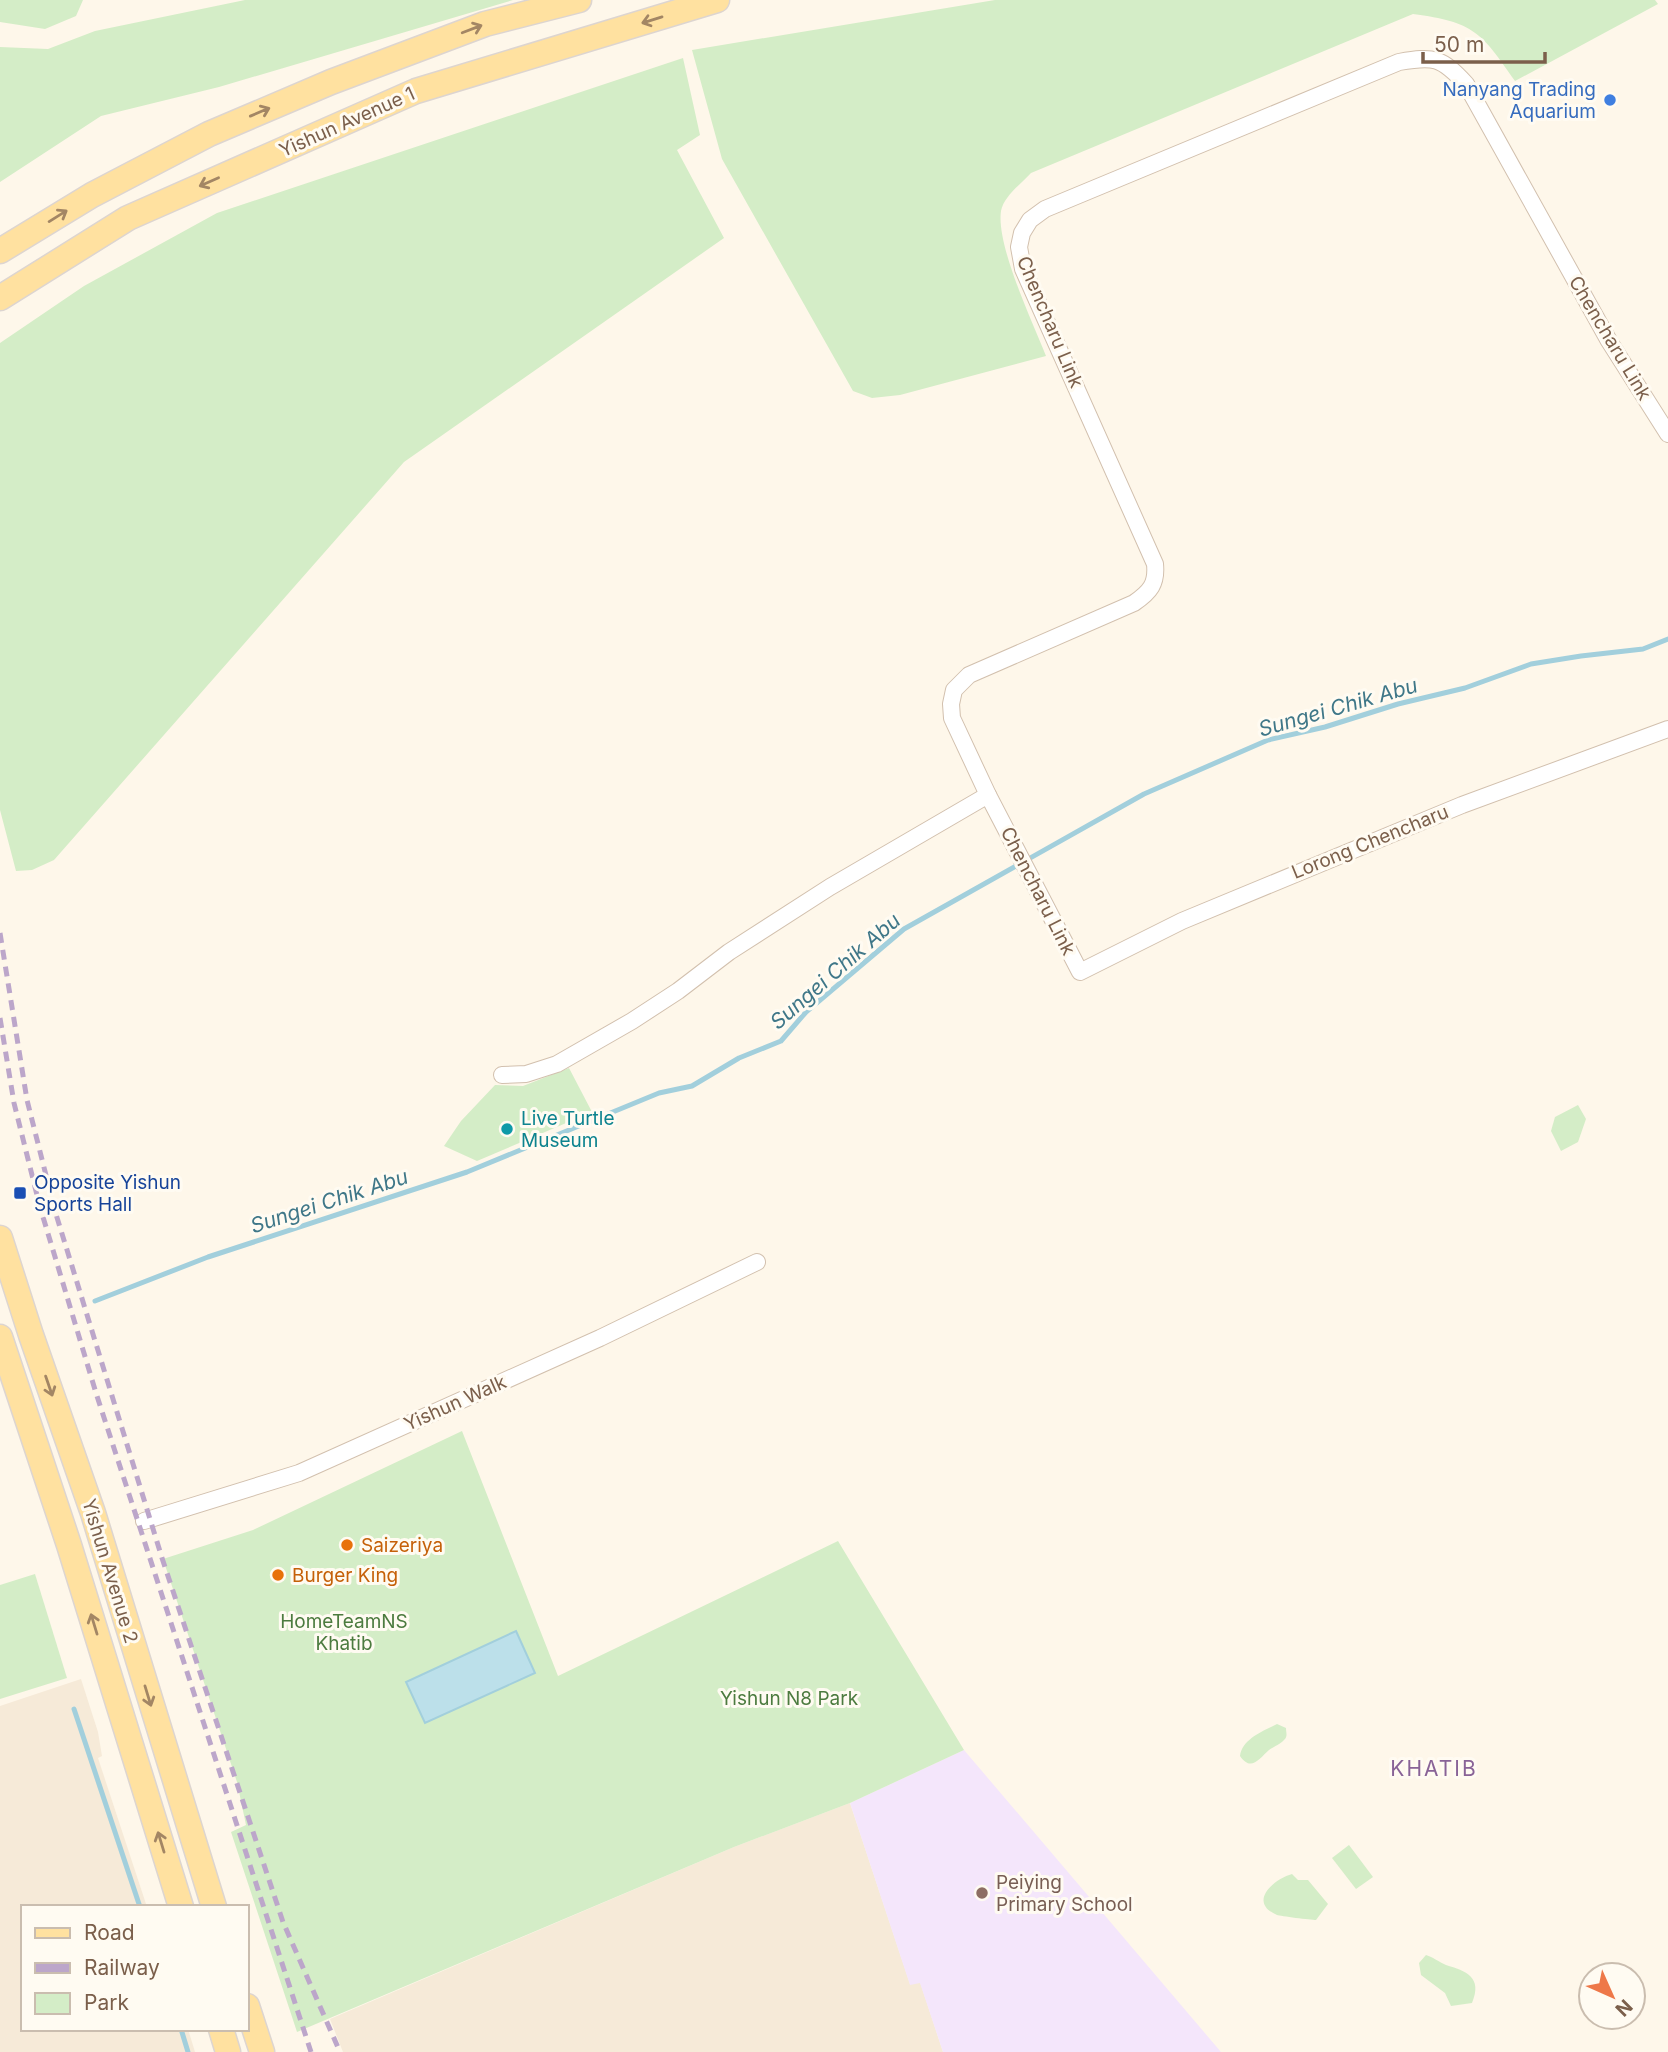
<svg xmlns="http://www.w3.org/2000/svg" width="1668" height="2052" font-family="Inter,sans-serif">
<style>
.residential{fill:#f6ead8}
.education{fill:#f4e6fb}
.green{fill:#d4edc7}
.water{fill:#bce0ea;stroke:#a2cfdc;stroke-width:2}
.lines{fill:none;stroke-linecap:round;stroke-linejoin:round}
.stream{stroke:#a2cfdc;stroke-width:5}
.minor-casing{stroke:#d2c0ae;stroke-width:18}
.primary-casing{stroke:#ddd5d0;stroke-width:27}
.minor{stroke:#fff;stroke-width:16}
.primary{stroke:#ffe1a0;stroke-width:24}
.rail{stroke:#bca6ca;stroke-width:5;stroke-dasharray:10 7;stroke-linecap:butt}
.oneway{stroke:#a38664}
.shop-dot{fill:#3f7fe0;stroke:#fffbf2;stroke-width:2.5}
.culture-dot{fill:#0f9aa8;stroke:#fffbf2;stroke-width:2.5}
.transit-dot{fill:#1a4fb4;stroke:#fffbf2;stroke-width:2.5}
.food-dot{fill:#e8710a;stroke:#fffbf2;stroke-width:2.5}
.education-dot{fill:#8d6e63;stroke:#fffbf2;stroke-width:2.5}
.labels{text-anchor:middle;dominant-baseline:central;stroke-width:6;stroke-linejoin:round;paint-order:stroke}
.shop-label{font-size:19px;fill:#366cbe;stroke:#fffbf2;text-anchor:end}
.street-label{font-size:19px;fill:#7b5f4b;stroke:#fffbf2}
.culture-label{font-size:19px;fill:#0d838f;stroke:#fffbf2;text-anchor:start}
.transit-label{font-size:19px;fill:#164399;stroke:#fffbf2;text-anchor:start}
.food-label{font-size:19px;fill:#c56008;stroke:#fffbf2;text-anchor:start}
.park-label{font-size:19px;fill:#4c7b3f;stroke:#fffbf2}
.education-label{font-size:19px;fill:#785e54;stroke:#fffbf2;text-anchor:start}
.water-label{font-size:21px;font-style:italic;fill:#3f7788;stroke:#fffbf2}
.neighbourhood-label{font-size:21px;letter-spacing:2px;fill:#896397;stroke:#fffbf2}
</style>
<rect width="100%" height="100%" fill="#fef7ea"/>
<g class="residential">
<polygon points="81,1679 98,1732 102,1756 98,1758 147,1907 23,1907 23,2029 188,2029 195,2052 0,2052 0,1706"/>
<polygon points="850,1803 910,1984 920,1982 943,2052 343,2052 330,2019 734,1847"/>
</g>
<polygon class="education" points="964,1750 1221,2052 943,2052 920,1983 910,1985 850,1803"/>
<g class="green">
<polygon points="0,0 83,0 76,16 45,29 0,22"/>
<polygon points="245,0 513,0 219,87 101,116 0,182 0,47 48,49 95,31"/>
<path d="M 995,0 L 1655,0 L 1658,4 L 1515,81 C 1481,32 1474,22 1413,14 L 1031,173 C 1021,184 1004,196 1001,211 C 996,245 1032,321 1046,356 L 900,395 L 872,398 L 853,391 L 722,159 L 692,50 Z"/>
<polygon points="683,58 700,135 677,150 724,238 404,462 54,860 32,870 16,871 0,810 0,343 84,286 217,213"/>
<polygon points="569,1068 592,1112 477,1161 444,1146 461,1121 495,1085 523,1086"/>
<polygon points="1578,1105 1586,1119 1578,1142 1561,1151 1551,1131 1555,1117"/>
<polygon points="462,1431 558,1676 838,1541 964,1750 850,1803 734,1847 297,2032 231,1832 246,1825 237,1782 163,1559 253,1530"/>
<polygon points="35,1574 67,1678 0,1699 0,1585"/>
<path d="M 1277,1724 L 1286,1728 C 1286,1733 1288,1736 1284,1740 C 1281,1744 1273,1747 1269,1750 C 1259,1759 1251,1772 1240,1756 C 1242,1739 1263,1731 1277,1724 Z"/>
<polygon points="1349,1845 1373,1877 1356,1889 1332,1858"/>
<path d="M 1292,1874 L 1298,1880 L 1308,1880 L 1328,1904 L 1316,1920 C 1311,1920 1280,1916 1277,1915 C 1247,1902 1274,1879 1292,1874 Z"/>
<path d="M 1426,1955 C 1433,1957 1439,1962 1446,1965 C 1466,1971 1483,1977 1472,2003 L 1451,2006 L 1445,1993 L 1421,1975 L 1419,1963 Z"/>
</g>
<polygon class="water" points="516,1631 535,1673 425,1723 406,1682"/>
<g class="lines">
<g class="stream">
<polyline points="95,1301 208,1257 467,1172 659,1093 692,1086 739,1058 781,1041 806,1012 904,929 1144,794 1268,740 1325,727 1398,704 1465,688 1531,664 1581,656 1643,649 1668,639"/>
<polyline points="74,1709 140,1907"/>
<polyline points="181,2029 188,2052"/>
</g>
<g class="minor-casing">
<g id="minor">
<path d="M 1668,434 L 1609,341 L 1466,84 C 1441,57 1434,56 1399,62 L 1045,209 L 1030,220 L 1022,233 L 1019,247 L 1023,269 L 1155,564 C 1157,584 1150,592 1134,603 L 969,675 L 954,690 L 951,704 L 952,718 L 988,795 L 1080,972 L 1182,921 L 1462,805 L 1668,729"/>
<polyline points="502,1075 526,1074 557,1064 632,1021 678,991 729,952 830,887 988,795"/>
<polyline points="144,1521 299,1473 600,1338 757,1262"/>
</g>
</g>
<g class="primary-casing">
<g id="primary">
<polyline points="0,251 92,195 209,134 331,82 485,24 579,0"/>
<polyline points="0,298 128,218 416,91 717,0"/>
<polyline points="0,1238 31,1335 93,1513 214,1907"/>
<polyline points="0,1337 69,1545 181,1907"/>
<polyline points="247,2006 262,2052"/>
<polyline points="221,2029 228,2052"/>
</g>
</g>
<use href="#minor" class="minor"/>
<use href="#primary" class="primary"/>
<g class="rail">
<polyline points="0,933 27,1100 55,1211 162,1558 283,1922 340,2052"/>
<polyline points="0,1018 14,1103 40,1207 96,1393 311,2052"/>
</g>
</g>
<defs><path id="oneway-shaft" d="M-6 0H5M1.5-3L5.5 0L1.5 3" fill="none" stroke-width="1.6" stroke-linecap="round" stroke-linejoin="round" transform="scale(1.75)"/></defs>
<g class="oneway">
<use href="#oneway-shaft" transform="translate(652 20) rotate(163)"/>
<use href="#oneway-shaft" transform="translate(472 29) rotate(-21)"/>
<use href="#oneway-shaft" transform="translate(260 112) rotate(-23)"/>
<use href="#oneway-shaft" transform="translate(209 182) rotate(156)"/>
<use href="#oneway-shaft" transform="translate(58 216) rotate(-32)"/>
<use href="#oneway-shaft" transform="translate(49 1386) rotate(71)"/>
<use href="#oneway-shaft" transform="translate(94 1624) rotate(-107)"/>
<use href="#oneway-shaft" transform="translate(148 1696) rotate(73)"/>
<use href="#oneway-shaft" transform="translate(161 1842) rotate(-107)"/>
</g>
<circle class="shop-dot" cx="1610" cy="100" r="7"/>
<circle class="culture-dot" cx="507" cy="1129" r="7"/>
<rect class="transit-dot" x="13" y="1186" width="14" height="14" rx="3.5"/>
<g class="food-dot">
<circle cx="347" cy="1545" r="7"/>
<circle cx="278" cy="1575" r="7"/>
</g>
<circle class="education-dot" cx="982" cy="1893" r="7"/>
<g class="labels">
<g class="shop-label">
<text x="1596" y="89">Nanyang Trading<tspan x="1596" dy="22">Aquarium</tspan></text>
</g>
<g class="street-label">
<text transform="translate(347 122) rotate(-24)">Yishun Avenue 1</text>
<text transform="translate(1050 322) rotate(67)">Chencharu Link</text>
<text transform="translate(1610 338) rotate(59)">Chencharu Link</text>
<text transform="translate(1370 842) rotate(-22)">Lorong Chencharu</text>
<text transform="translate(1038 891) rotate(63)">Chencharu Link</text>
<text transform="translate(455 1403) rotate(-24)">Yishun Walk</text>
<text transform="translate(110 1571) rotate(73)">Yishun Avenue 2</text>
</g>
<g class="culture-label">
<text x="521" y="1118">Live Turtle<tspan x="521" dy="22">Museum</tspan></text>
</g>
<g class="transit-label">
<text x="34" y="1182">Opposite Yishun<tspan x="34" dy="22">Sports Hall</tspan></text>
</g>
<g class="food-label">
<text x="361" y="1545">Saizeriya</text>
<text x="292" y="1575">Burger King</text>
</g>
<g class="park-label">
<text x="344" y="1621">HomeTeamNS<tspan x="344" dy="22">Khatib</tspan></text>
<text x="789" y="1698">Yishun N8 Park</text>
</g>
<g class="education-label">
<text x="996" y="1882">Peiying<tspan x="996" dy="22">Primary School</tspan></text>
</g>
<g class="water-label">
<text transform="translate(1338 707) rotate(-16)">Sungei Chik Abu</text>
<text transform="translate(835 971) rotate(-41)">Sungei Chik Abu</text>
<text transform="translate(329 1201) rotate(-18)">Sungei Chik Abu</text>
</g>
<g class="neighbourhood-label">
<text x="1434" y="1768">KHATIB</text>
</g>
</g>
<rect x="21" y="1905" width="228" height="126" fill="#fffbf2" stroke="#cabdaf" stroke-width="2"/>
<rect x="35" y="1928" width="35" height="10" fill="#ffe1a0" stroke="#cabdaf" stroke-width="2"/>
<text x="84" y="1940" font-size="21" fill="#7b5f4b">Road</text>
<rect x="35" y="1963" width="35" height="10" fill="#bca6ca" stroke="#cabdaf" stroke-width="2"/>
<text x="84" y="1975" font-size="21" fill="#7b5f4b">Railway</text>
<rect x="35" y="1993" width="35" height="21" fill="#d4edc7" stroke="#cabdaf" stroke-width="2"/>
<text x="84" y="2010" font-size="21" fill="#7b5f4b">Park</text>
<g transform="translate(1612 1996) rotate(135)"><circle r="33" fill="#fffbf2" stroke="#cabdaf" stroke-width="2"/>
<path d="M0-5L12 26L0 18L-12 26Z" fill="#ee7849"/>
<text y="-10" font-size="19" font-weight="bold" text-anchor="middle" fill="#7b5f4b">N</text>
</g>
<path d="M1423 52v10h122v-10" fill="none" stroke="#7b5f4b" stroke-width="3.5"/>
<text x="1434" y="52" font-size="21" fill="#7b5f4b" stroke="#fffbf2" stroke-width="5" paint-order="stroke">50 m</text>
</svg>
